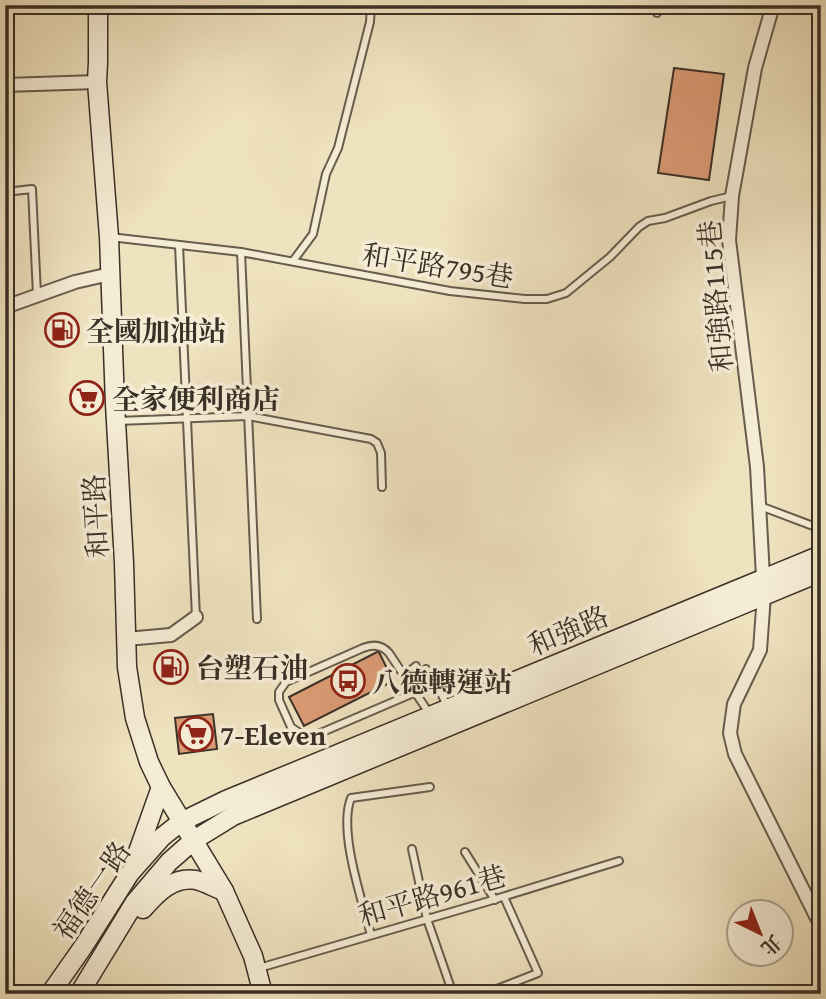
<svg xmlns="http://www.w3.org/2000/svg" width="826" height="999" font-family="'Gentium Book Plus','Noto Serif TC',serif">
<style>
.building{fill:#dc9b75;stroke:#3a3027;stroke-width:2}
.lines{fill:none;stroke-linecap:round;stroke-linejoin:round}
.lane-casing{stroke:#675c4d;stroke-width:10}
.street-casing{stroke:#675c4d;stroke-width:16}
.secondary-casing{stroke:#3a3027;stroke-width:21}
.lane{stroke:#f5ecd5;stroke-width:6}
.street{stroke:#f5ecd5;stroke-width:12}
.secondary{stroke:#f5ecd5;stroke-width:18}
.labels{text-anchor:middle;dominant-baseline:central;stroke-width:7;stroke-linejoin:round;paint-order:stroke}
.street-label{font-size:28px;fill:#3a3027;stroke:#f5ecd5}
.poi-label{font-size:28px;font-weight:bold;fill:#3a3027;stroke:#f5ecd5;text-anchor:start}
</style>
<rect width="100%" height="100%" fill="#efe2bf"/>
<filter id="stains"><feTurbulence type="fractalNoise" baseFrequency=".00286" numOctaves="4"/><feColorMatrix values="0 0 0 0 .2 0 0 0 0 .09 0 0 0 0 .02 0 0 0 .5 -.17"/></filter>
<radialGradient id="worn" r=".72"><stop offset=".6" stop-color="#630" stop-opacity="0"/><stop offset="1" stop-color="#630" stop-opacity=".3"/></radialGradient>
<g class="building">
<polygon points="674,68 724,74 709,180 658,173"/>
<polygon points="377,652 379,652 393,681 304,726 289,697"/>
<polygon points="213,714 217,749 179,754 175,718"/>
</g>
<g class="lines">
<g class="lane-casing">
<g id="lane">
<polyline points="652,5 657,13"/>
<polyline points="5,192 32,189 37,295"/>
<polyline points="110,237 241,252 450,291 525,299 547,299 566,293 610,257 639,227 648,221 665,218 711,201 732,196"/>
<polyline points="179,245 196,617"/>
<polyline points="241,252 257,619"/>
<polyline points="293,261 313,234 326,174 338,148 370,22 371,5"/>
<polyline points="118,421 248,416 371,439 377,443 381,453 382,487"/>
<polyline points="760,506 821,529"/>
<polyline points="426,669 435,680 447,706"/>
<polyline points="406,677 407,673 416,666"/>
<path d="M 416,692 L 311,737 L 304,736 L 291,727 L 279,700 L 279,692 L 286,682 L 363,648 C 373,644 382,645 389,653 L 429,713"/>
<polyline points="412,849 427,919 453,994"/>
<polyline points="465,852 495,900"/>
<path d="M 371,935 C 362,900 338,831 351,798 L 430,787"/>
<polyline points="259,968 486,902 619,861"/>
<polyline points="484,994 538,973 504,897"/>
</g>
</g>
<g class="street-casing">
<g id="street">
<polyline points="773,5 755,68 732,196 729,240 757,467 764,595 760,650 734,704 730,733 735,754 821,926"/>
<polyline points="5,85 97,82"/>
<polyline points="5,307 75,282 110,274"/>
<polyline points="126,639 171,635 196,617"/>
</g>
</g>
<g class="secondary-casing">
<g id="secondary">
<polyline points="98,5 98,62 97,82 109,237 115,404 124,563 127,667 135,718 149,762 161,787 224,891 253,956 263,994"/>
<polyline points="134,863 161,787"/>
<path d="M 143,909 C 157,893 173,876 196,880 C 205,882 215,888 224,891"/>
<polyline points="50,994 83,947 130,873 162,837 181,822 226,800 821,555"/>
<polyline points="79,994 135,902 169,862 194,840 233,816 821,572"/>
</g>
</g>
<use href="#lane" class="lane"/>
<use href="#street" class="street"/>
<use href="#secondary" class="secondary"/>
</g>
<defs>
<g id="fuel-ring" transform="scale(1.75)"><circle r="9.5" fill="#f5ecd5" stroke="#8f2418" stroke-width="1.5"/><path d="M-5.5-6h7V0h2V4h1.3V-2.5L3-4.5l.8-.8L6-3V5H2.5V1h-1V6h-7ZM-4.2-4.7v3.2H.2V-4.7Z" fill="#8f2418"/></g>
<g id="supermarket-ring" transform="scale(1.75)"><circle r="9.5" fill="#f5ecd5" stroke="#8f2418" stroke-width="1.5"/><path d="M-6-5.5h2.5l.6 2H6L4.5 2H-2.5L-4.4-4H-6ZM-1.5 3.2a1.3 1.3 0 1 0 .1 0ZM3 3.2a1.3 1.3 0 1 0 .1 0Z" fill="#8f2418"/></g>
<g id="bus-ring" transform="scale(1.75)"><circle r="9.5" fill="#f5ecd5" stroke="#8f2418" stroke-width="1.5"/><path d="M-5-6H5V4H4V6H2V4H-2V6H-4V4H-5ZM-3.5-4V0h7V-4ZM-3.5 1.2v1.5H-2V1.2ZM2 1.2v1.5H3.5V1.2Z" fill="#8f2418"/></g>
</defs>
<g fill-rule="evenodd">
<use href="#fuel-ring" x="62" y="330"/>
<use href="#supermarket-ring" x="87" y="398"/>
<use href="#fuel-ring" x="171" y="667"/>
<use href="#bus-ring" x="348" y="681"/>
<use href="#supermarket-ring" x="196" y="734"/>
</g>
<g class="labels">
<g class="street-label">
<text transform="translate(438 265) rotate(9)">和平路795巷</text>
<text transform="translate(715 296) rotate(-95)">和強路115巷</text>
<text transform="translate(95 516) rotate(-93)">和平路</text>
<text transform="translate(568 630) rotate(-23)">和強路</text>
<text transform="translate(91 890) rotate(-55)">福德一路</text>
<text transform="translate(432 895) rotate(-16)">和平路961巷</text>
</g>
<g class="poi-label">
<text x="86" y="330">全國加油站</text>
<text x="112" y="398">全家便利商店</text>
<text x="196" y="667">台塑石油</text>
<text x="372" y="681">八德轉運站</text>
<text x="220" y="734">7-Eleven</text>
</g>
</g>
<rect width="826" height="999" fill="none" stroke="#efe2bf" stroke-width="28"/>
<rect x="7" y="7" width="812" height="985" fill="none" stroke="#3a3027" stroke-width="3.5"/>
<rect x="14" y="14" width="798" height="971" fill="none" stroke="#3a3027" stroke-width="2"/>
<g transform="translate(760 933) rotate(137)"><circle r="33" fill="#f5ecd5" stroke="#aaa18f" stroke-width="2"/>
<path d="M0-5L12 26L0 18L-12 26Z" fill="#8f2418"/>
<text y="-10" font-size="19" font-weight="bold" text-anchor="middle" fill="#3a3027">北</text>
</g>
<rect width="100%" height="100%" filter="url(#stains)"/>
<rect width="100%" height="100%" fill="url(#worn)"/>
</svg>
